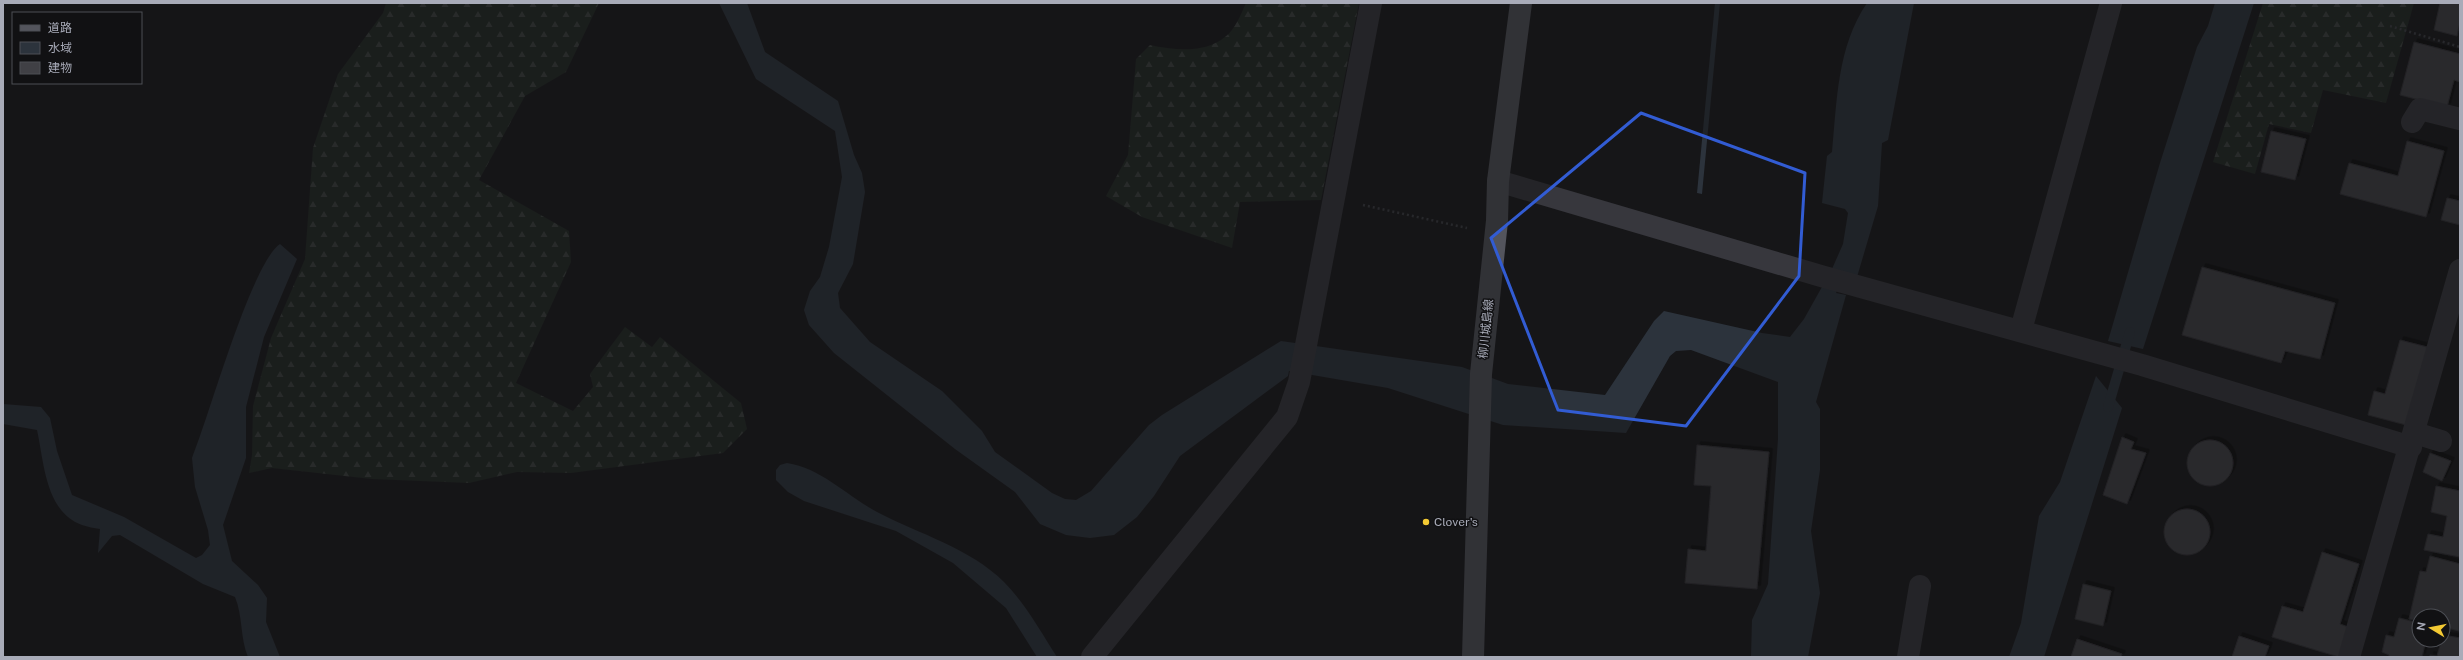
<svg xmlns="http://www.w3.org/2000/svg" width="2463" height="660" font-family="'Public Sans','Noto Sans JP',sans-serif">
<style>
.forest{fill:url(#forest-firs)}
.water{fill:#2c333c}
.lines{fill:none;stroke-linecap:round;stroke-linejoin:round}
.stream{stroke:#2c333c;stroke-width:10}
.building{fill:#404045;stroke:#313034;filter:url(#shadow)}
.path{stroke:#3d3e44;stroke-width:2.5;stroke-dasharray:2 3;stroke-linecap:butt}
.minor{stroke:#37373d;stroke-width:22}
.major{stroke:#53545c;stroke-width:22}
.marked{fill:none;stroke:#325cd3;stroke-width:3;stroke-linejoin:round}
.poi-dot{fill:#f3c933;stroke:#111113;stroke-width:1.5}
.labels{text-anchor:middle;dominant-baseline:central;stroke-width:3;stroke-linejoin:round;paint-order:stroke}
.street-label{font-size:12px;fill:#a8abb8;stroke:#111113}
.poi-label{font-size:12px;fill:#a8abb8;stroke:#111113;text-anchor:start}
</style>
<defs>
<pattern id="forest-firs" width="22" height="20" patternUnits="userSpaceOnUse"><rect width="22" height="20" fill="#202822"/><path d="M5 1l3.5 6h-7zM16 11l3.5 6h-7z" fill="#3e4440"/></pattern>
<filter id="shadow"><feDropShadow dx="3.5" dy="-3.5" stdDeviation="0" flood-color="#0009"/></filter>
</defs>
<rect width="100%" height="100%" fill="#161618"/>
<g class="forest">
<polygon points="386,3 599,3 566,72 525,96 479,180 569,231 571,262 516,383 573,411 593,387 590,374 625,327 652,347 660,337 741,403 747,429 723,453 571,473 517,472 469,483 372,479 272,468 249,473 252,455 253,406 271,338 305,259 313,148 338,74 383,13"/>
<path d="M 1246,3 L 1359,3 L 1321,200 L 1240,202 L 1232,248 L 1142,217 L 1106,196 L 1128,155 L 1136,59 L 1150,45 C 1174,50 1204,54 1225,37 C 1235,30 1241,14 1246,3 Z"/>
<polygon points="2263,3 2414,3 2386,103 2323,90 2311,133 2269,124 2255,174 2213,162"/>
</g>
<g class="water">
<path d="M 719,3 L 747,3 L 765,52 L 838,101 L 854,155 L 862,173 L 865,192 L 853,264 L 838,293 L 840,308 L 870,342 L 942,391 L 982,431 L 995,452 L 1052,493 L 1065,499 L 1076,500 L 1091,491 L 1149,425 L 1162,415 L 1281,341 L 1462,367 L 1508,384 L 1605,395 L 1654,321 L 1664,311 L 1762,333 L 1790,337 L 1804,319 L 1832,269 L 1843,244 L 1848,213 L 1845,209 L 1822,203 L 1827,156 L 1832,152 C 1837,101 1837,47 1867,3 L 1914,3 L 1888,140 L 1882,143 L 1878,206 L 1857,277 L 1844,273 L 1836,293 L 1846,295 L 1816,402 L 1820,409 L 1820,470 L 1811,531 L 1820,593 L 1808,657 L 1751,657 L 1752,620 L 1768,584 L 1778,439 L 1778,382 L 1691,350 L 1676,351 L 1670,356 L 1626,433 L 1503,425 L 1388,388 L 1289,371 L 1288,376 L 1180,456 L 1154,496 L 1137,517 L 1114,535 L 1090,538 L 1066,535 L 1040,524 L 1015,492 L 955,449 L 834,353 L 809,325 L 804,310 L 810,291 L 820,277 L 829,247 L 842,177 L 835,131 L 756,79 Z"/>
<polygon points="1715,3 1720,3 1702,194 1697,193"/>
<polygon points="2215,3 2254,3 2143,349 2108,341 2160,163 2197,47 2208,26"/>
<path d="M 280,244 L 297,259 L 264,337 L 246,407 L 246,458 L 223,525 L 232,561 L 258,585 L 267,598 L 266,622 L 280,657 L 248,657 C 240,638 243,616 235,597 L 203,584 L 120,535 L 112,536 L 98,553 L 100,529 C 94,528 88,527 82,525 C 45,512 44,461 37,430 L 3,424 L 3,404 L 41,407 L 50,418 L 57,451 L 72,495 L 124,517 L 196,558 L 202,555 L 210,545 L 208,530 L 195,487 L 192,458 C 209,417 251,264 280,244 Z"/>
<polygon points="2096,376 2122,408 2044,657 2009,657 2021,623 2039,516 2060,482"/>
<path d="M 787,463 C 821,468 847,496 877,512 C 919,534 970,548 1004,582 C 1025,603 1041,632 1057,657 L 1037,657 L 1006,608 L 953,563 L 896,531 L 804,501 L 788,492 L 776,480 L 776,470 L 780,465 Z"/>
</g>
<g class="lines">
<polyline class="stream" points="2108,407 2130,332"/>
</g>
<g class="building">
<polygon points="2440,3 2460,3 2460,22 2457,36 2434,30"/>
<polygon points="2414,42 2460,54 2460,82 2454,80 2447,107 2400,95"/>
<polygon points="2271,131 2306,139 2295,180 2261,172"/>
<polygon points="2407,141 2444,151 2426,217 2340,194 2349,163 2398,176"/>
<polygon points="2447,198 2460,201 2460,225 2441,220"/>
<polygon points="2202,267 2335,303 2320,359 2285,351 2281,363 2182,335"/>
<polygon points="2400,340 2431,348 2410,426 2368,415 2374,391 2385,394"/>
<polygon points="2122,437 2134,442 2131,449 2146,453 2127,504 2103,495"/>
<circle cx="2210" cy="463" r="23"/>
<polygon points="1697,445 1769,452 1757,589 1685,583 1688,549 1706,551 1711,486 1694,485"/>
<polygon points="2430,453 2451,461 2442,481 2423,472"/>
<polygon points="2436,486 2460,491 2460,557 2424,550 2428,534 2443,537 2447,516 2431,512"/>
<circle cx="2187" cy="532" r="23"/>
<polygon points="2322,552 2359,564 2340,624 2348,627 2339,657 2272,637 2282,606 2303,612"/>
<polygon points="2430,556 2460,564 2459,631 2443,627 2443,616 2419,616 2419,621 2409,619 2420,571 2426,572"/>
<polygon points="2083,584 2111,591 2103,626 2075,619"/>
<polygon points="2399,618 2419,623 2419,640 2426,640 2422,657 2389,657 2389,655 2382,652 2386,635 2394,637"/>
<polygon points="2443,635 2460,638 2460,657 2430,657 2430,655 2437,656"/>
<polygon points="2239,636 2269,646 2265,657 2232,657"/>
<polygon points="2077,639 2122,654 2121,657 2071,657"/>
</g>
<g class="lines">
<g class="path">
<polyline points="2390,26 2460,47"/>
<polyline points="1363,205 1467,228"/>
</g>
<g class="minor">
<polyline points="2412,122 2420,109 2460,119"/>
<polyline points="1498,181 1821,276 2142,365 2411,447"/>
<polyline points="2021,330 2111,3"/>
<polyline points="2415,433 2441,441"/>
<polyline points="1092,657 1287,417 1299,382 1371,3"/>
<polyline points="1908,657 1920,586"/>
<polyline points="2349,657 2460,270"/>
</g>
<polyline class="major" points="1473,657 1481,374 1497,221 1498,181 1521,3"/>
</g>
<path d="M0 0H2463V660H0ZM 1641,113 L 1805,173 L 1799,276 L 1686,426 L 1558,410 L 1491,238 Z" fill="#161618" fill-opacity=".55" fill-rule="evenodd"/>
<path class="marked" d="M 1641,113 L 1805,173 L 1799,276 L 1686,426 L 1558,410 L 1491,238 Z"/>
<circle class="poi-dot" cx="1426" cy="522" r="4"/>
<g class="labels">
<g class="street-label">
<text transform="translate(1486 329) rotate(-84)">柳川城島線</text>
</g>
<g class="poi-label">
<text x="1434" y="522">Clover's</text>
</g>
</g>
<rect width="2463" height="660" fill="none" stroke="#a8abb8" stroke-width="8"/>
<rect x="12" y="12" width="130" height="72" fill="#111113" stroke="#4d4f55"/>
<rect x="20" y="25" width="20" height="6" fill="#53545c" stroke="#4d4f55"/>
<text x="48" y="32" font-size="12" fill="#a8abb8">道路</text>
<rect x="20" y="42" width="20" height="12" fill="#2c333c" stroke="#4d4f55"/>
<text x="48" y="52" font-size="12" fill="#a8abb8">水域</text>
<rect x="20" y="62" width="20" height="12" fill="#404045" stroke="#4d4f55"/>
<text x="48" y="72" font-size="12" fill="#a8abb8">建物</text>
<g transform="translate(2431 628) rotate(280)"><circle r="19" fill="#111113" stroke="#4d4f55"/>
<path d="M0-3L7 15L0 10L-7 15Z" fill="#f3c933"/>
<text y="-6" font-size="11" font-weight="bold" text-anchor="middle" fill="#a8abb8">N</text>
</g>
</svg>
